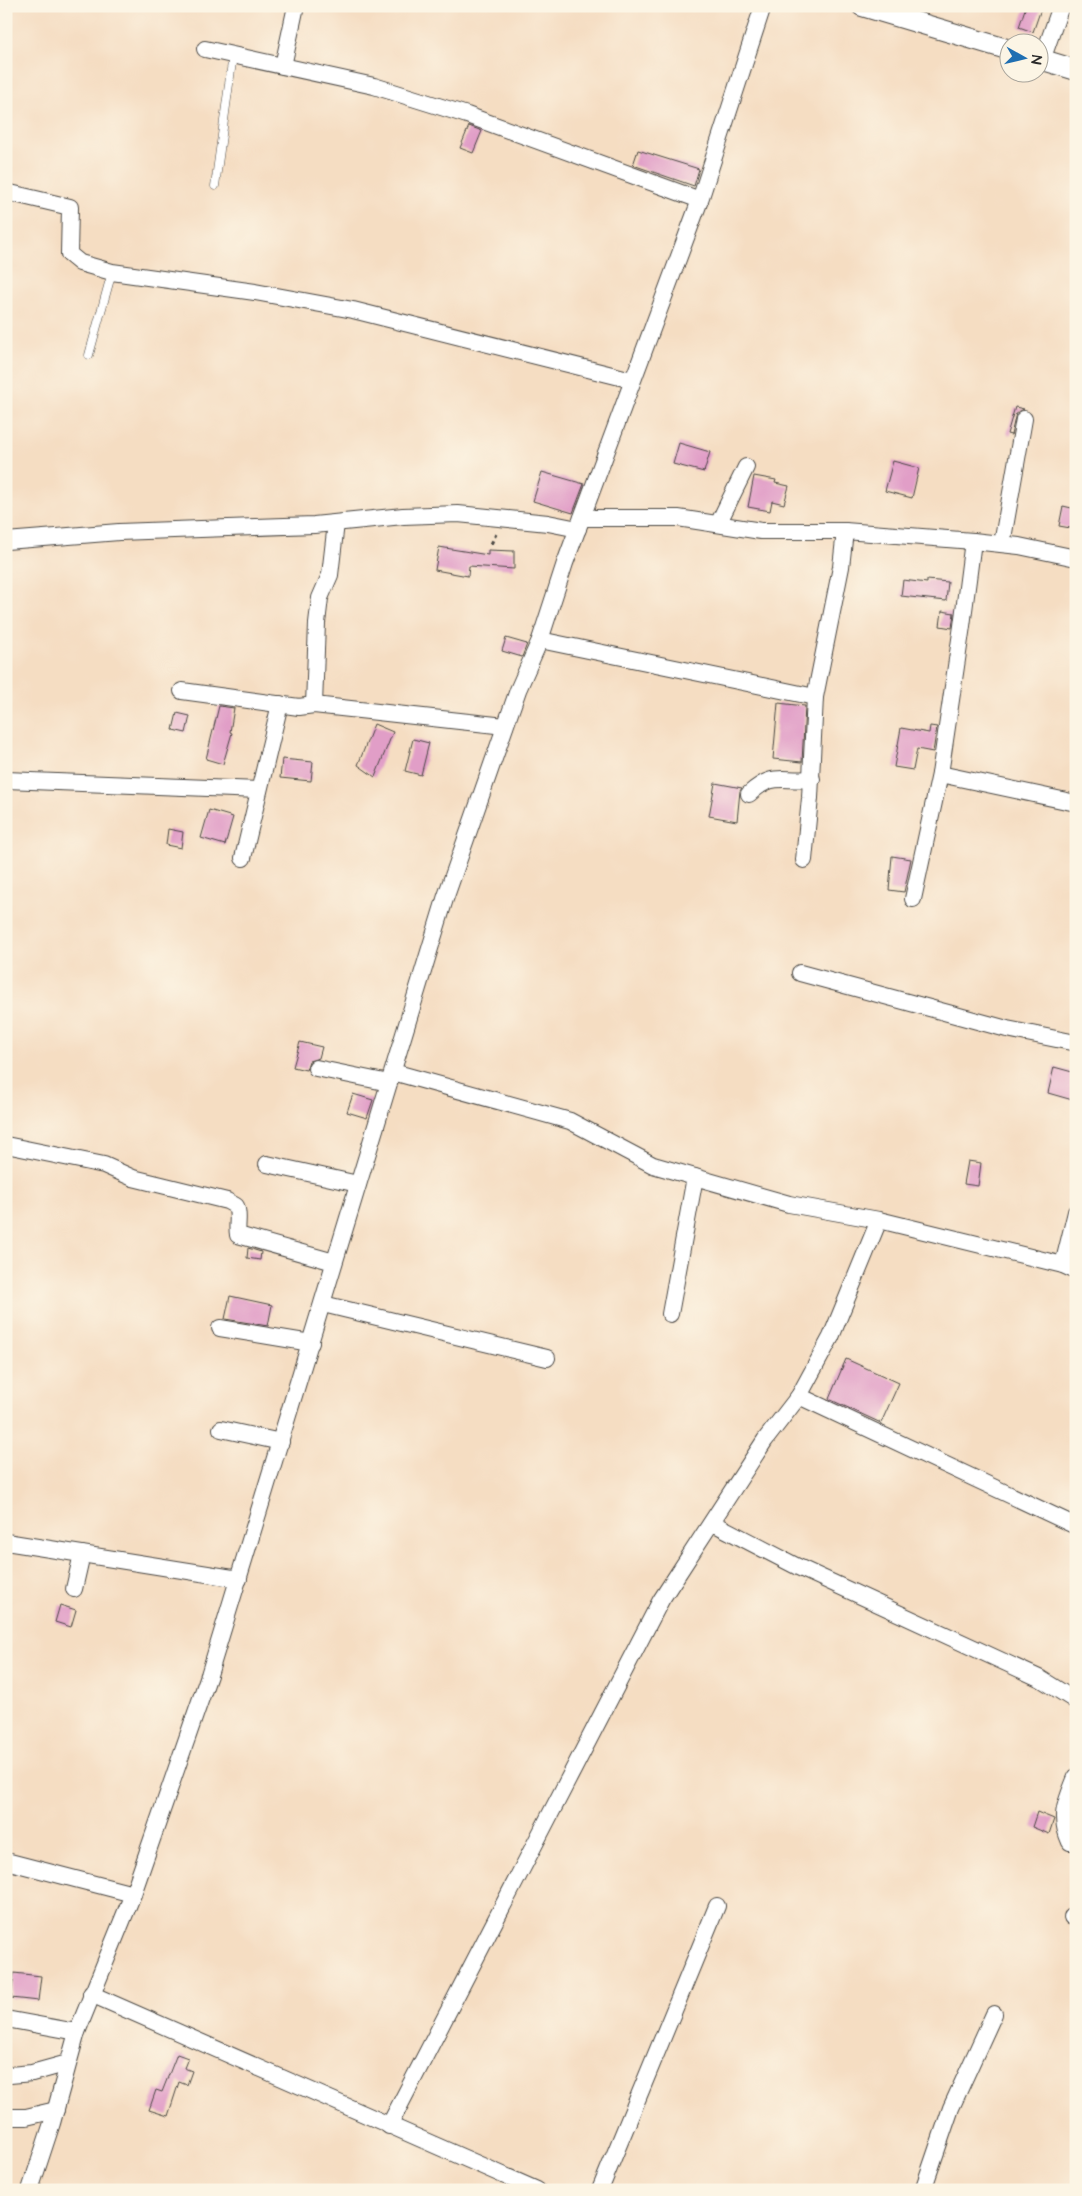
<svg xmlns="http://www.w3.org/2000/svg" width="1082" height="2196" font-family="'Architects Daughter',sans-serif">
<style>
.building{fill:#e19ec7}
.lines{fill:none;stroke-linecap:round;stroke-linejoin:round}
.service-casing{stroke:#494642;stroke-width:9}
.minor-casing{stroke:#494642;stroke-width:18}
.tertiary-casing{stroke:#494642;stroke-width:22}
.path{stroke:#494642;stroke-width:3;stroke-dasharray:4 4;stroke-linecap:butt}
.service{stroke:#fff;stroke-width:8}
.minor{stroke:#fff;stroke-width:16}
.tertiary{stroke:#fff;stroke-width:20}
</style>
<rect width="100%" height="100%" fill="#fcf5e5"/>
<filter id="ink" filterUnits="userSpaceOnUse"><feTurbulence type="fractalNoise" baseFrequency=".02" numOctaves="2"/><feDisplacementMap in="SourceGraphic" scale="10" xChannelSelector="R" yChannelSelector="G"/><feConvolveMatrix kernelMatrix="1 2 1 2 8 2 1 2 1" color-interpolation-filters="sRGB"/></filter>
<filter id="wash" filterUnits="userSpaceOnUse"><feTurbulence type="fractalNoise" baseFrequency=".0096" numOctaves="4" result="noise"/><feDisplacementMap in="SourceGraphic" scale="20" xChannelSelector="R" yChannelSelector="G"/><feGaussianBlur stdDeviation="1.12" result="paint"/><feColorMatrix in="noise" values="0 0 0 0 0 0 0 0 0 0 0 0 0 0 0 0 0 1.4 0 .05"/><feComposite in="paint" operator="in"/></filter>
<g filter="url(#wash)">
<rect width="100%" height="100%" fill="#f5ddc2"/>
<g id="blocks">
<g class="building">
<polygon points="1026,6 1042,6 1033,32 1019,27"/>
<polygon points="469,126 482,131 473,153 460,148"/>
<polygon points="638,150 699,169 694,186 633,165"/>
<polygon points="1015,407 1024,409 1016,413 1011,435 1007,434"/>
<polygon points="679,443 710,452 704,472 673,464"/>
<polygon points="893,461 919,468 912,498 885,491"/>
<polygon points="542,472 584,484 573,513 533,501"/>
<polygon points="754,476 776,480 775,483 789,486 784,504 772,501 770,511 748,507"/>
<polygon points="1063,506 1076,509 1076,529 1059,526"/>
<polygon points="439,547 488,555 488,550 514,551 514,569 469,566 468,576 435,570"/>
<polygon points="903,580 927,583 927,580 948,582 946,601 901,596"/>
<polygon points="942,611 954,613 952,628 940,626"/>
<polygon points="506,638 527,644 522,657 502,651"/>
<polygon points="778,703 805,706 802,762 773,759"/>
<polygon points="219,706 234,708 230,732 232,733 223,764 206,759"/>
<polygon points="177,713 190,716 186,733 173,730"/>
<polygon points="374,724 393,732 375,777 358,765"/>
<polygon points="930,726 937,727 933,752 917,749 913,770 894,767 901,728 929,733"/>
<polygon points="413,739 429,743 421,775 405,771"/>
<polygon points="282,759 313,762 311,781 280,778"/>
<polygon points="715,783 742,788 740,791 737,821 709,816"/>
<polygon points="209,810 233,817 225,845 201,838"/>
<polygon points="168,829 183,832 181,848 166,845"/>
<polygon points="892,856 911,859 904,892 889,890"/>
<polygon points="300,1042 322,1047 319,1058 309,1061 306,1070 293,1067"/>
<polygon points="1054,1067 1076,1073 1076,1101 1048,1093"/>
<polygon points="353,1094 373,1100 367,1118 347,1112"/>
<polygon points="968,1161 981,1163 978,1186 964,1184"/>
<polygon points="248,1248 261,1252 260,1260 247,1258"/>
<polygon points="230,1296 272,1305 268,1326 225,1319"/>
<polygon points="846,1359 899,1383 881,1423 829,1399"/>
<polygon points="60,1605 76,1610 71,1627 55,1622"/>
<polygon points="1037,1812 1054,1819 1049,1834 1032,1827"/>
<polygon points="14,1973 41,1976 38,2001 11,1998"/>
<polygon points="177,2054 188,2058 184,2068 192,2071 187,2085 179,2082 168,2116 149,2110 156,2090 162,2092"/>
</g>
</g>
</g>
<g filter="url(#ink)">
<use href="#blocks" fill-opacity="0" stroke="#494642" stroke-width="1"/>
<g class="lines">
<g class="service-casing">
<g id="service">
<polyline points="215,186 233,55"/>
<polyline points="89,355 112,272"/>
</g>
</g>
<g class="minor-casing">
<g id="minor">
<polyline points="205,49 374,86 467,115 700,200"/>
<polyline points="1042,60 1061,6"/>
<polyline points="283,66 296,6"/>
<polyline points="6,192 70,207 69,254 80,263 112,272 255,292 353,310 632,380"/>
<polyline points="582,518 678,518 761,531 845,531 973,541 1019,546 1076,558"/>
<polyline points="718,524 746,467"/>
<polyline points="6,541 119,532 314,525 403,516 458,514 548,523 578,529"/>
<polyline points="1002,544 1024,419"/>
<polyline points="540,640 815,697"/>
<polyline points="182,691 299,707 314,705 505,726"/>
<polyline points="314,705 317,623 320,598 330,575 336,523"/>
<polyline points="940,774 1076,803"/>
<polyline points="6,780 259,790"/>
<path d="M 749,794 C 774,771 781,782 812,779"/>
<polyline points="243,858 280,704"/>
<polyline points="804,860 810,798 815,697 841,567 845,531"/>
<polyline points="913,899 940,774 962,626 973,541"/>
<polyline points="800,973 1007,1029 1076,1043"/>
<polyline points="316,1068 389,1083"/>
<polyline points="393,1072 570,1121 653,1165 789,1204 879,1220 1063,1265 1076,1271"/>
<path d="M 6,1145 L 104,1165 L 133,1178 L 227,1201 L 236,1206 C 240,1216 236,1224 238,1235 L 334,1262"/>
<polyline points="267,1164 358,1184"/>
<polyline points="1063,1265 1076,1212"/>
<polyline points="323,1304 547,1358"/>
<polyline points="670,1314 695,1177"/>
<polyline points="220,1328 311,1343"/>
<polyline points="799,1396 1076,1526"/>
<polyline points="221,1429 281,1442"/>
<polyline points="713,1523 796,1566 1041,1679 1076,1701"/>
<polyline points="6,1542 239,1579"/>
<polyline points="74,1589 82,1554"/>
<path d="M 1070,1842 C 1058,1816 1066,1802 1076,1777"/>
<polyline points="6,1861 133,1894"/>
<polyline points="1072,1917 1076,1918"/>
<polyline points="91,1994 537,2190"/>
<polyline points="6,2019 77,2032"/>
<polyline points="10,2075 32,2073 68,2063"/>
<polyline points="6,2117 26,2117 56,2110"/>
<polyline points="389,2126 661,1600 765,1440 799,1396 831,1337 879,1220"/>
<polyline points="30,2190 52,2123 77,2032 133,1894 209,1675 445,899 518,690 540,640 565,563 700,200 763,6"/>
<polyline points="600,2190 717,1906"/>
<polyline points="923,2190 951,2108 994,2014"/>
</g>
</g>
<g class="tertiary-casing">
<g id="tertiary">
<polyline points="862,6 1010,50"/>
<polyline points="1040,59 1076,70"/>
</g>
</g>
<polyline class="path" points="491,544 496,534"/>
<use href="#service" class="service"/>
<use href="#minor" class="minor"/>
<use href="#tertiary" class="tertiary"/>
</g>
</g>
<rect width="1082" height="2196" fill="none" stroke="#fcf5e5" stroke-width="25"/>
<g transform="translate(1024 58) rotate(98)"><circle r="24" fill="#fcf5e5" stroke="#a8a49b"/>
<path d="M0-4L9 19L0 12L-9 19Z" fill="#1f6fb2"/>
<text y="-8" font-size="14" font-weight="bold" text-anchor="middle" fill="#2b2b2b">N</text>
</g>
</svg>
